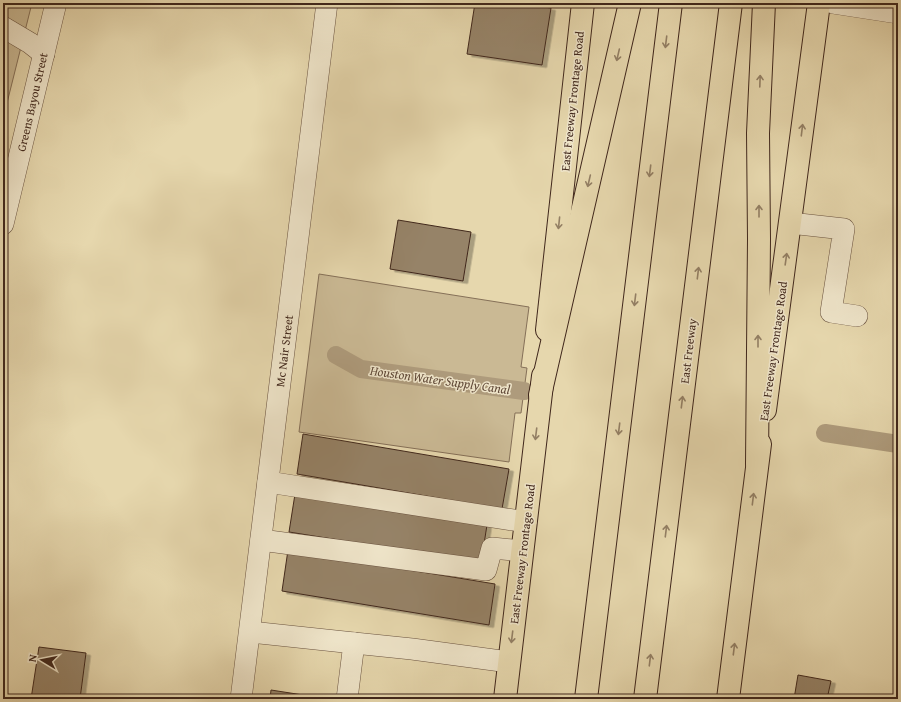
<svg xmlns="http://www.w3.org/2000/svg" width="901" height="702" font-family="'Gentium Book Plus',serif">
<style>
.green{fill:#cab994;stroke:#857058}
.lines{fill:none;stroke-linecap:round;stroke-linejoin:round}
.canal{stroke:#ae9b7c;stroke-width:18}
.building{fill:#968367;stroke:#40271c;filter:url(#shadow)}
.minor-casing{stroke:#6a5340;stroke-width:22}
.major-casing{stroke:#40271c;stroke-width:24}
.highway-casing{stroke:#40271c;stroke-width:24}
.minor{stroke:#efe5ca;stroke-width:21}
.major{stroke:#e6d7ad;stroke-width:22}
.highway{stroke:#e6d7ad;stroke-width:22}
.oneway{stroke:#937f64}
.labels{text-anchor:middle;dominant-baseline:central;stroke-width:3;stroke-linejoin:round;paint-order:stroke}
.street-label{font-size:12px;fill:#40271c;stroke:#efe5ca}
.water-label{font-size:13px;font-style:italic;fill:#614a39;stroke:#efe5ca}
</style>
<defs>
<filter id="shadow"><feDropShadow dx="4.5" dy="2.5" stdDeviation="0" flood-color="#0004"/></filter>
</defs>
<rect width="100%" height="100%" fill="#e6d7ad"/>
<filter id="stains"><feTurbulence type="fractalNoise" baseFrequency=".005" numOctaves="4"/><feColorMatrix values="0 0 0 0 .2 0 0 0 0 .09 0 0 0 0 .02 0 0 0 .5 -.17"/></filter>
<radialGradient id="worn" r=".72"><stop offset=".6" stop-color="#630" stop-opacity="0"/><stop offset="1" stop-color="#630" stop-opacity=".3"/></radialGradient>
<g class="green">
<polygon points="3,3 32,3 3,119"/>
<polygon points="319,274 529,307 521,367 527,368 521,413 515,413 509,462 299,432"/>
</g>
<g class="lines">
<g class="canal">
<polyline points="336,355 361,369 524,391"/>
<polyline points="825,433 898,444"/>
</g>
</g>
<g class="building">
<polygon points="475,3 515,3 551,8 542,65 467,54"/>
<polygon points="398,220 471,232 463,281 390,269"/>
<polygon points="303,434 509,469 502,509 297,474"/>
<polygon points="295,494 487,525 481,563 289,532"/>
<polygon points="288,550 495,584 489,625 282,591"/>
<polygon points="39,647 86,653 80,699 31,699"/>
<polygon points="798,675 831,681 827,699 794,699"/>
<polygon points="271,690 303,695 302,699 270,699"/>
</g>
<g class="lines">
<g class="minor-casing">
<g id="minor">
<polyline points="833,3 898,13"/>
<polyline points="3,27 30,43 44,54"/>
<polyline points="790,223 844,229 831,312 857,316"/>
<polyline points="3,224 56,3"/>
<polyline points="268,482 526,522"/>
<polyline points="261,540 486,570 492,548 522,551"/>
<polyline points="250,632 354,643 347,699"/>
<polyline points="354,643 412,649 509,662"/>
<polyline points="241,699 327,3"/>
</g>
</g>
<g class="major-casing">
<g id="major">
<polyline points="547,330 583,3"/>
<polyline points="765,410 819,3"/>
<polyline points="505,699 543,376"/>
<polyline points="728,699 760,444"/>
</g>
</g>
<g class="highway-casing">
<g id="highway">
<polyline points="540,395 630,3"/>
<polyline points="757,464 759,239 758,133 764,3"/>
<polyline points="586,699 671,3"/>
<polyline points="645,699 731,3"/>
</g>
</g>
<use href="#minor" class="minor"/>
<use href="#major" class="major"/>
<use href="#highway" class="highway"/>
</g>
<defs><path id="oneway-shaft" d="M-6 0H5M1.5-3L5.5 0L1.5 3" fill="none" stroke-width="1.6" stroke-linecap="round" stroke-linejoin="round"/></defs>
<g class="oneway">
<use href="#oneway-shaft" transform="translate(666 42) rotate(97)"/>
<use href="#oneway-shaft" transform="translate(618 55) rotate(103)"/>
<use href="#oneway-shaft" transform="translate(760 81) rotate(-88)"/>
<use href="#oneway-shaft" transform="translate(802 130) rotate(-83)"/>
<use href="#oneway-shaft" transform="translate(650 171) rotate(97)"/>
<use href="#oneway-shaft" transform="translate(589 181) rotate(103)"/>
<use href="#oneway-shaft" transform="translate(759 211) rotate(-90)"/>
<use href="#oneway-shaft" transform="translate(559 223) rotate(96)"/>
<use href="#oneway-shaft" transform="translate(786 259) rotate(-82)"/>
<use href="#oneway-shaft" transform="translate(698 273) rotate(-83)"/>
<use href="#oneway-shaft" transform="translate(635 300) rotate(97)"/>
<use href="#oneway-shaft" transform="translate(758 341) rotate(-90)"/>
<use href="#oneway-shaft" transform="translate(682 402) rotate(-83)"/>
<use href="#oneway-shaft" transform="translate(619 429) rotate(97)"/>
<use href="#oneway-shaft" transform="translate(536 434) rotate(97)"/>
<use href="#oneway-shaft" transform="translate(753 499) rotate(-83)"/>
<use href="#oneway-shaft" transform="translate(666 531) rotate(-83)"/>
<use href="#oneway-shaft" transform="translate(512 637) rotate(97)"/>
<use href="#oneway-shaft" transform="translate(734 649) rotate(-83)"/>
<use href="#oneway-shaft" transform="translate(650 660) rotate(-83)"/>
</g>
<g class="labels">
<g class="street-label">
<text transform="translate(572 101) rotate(-84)">East Freeway Frontage Road</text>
<text transform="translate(32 102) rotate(-77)">Greens Bayou Street</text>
<text transform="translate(284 351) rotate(-83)">Mc Nair Street</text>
<text transform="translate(688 351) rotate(-83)">East Freeway</text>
<text transform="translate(773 351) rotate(-82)">East Freeway Frontage Road</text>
<text transform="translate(522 554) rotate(-83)">East Freeway Frontage Road</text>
</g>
<g class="water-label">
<text transform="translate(440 380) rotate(8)">Houston Water Supply Canal</text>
</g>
</g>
<rect width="901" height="702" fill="none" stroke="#e6d7ad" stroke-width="16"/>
<rect x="4" y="4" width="893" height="694" fill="none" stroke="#40271c" stroke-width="2"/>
<rect x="8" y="8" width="885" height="686" fill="none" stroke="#40271c"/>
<g transform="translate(42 660) rotate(280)" stroke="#efe5ca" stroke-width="3" paint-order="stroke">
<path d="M0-3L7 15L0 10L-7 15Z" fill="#40271c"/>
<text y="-6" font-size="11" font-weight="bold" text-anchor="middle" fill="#40271c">N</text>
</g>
<rect width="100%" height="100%" filter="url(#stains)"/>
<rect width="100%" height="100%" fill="url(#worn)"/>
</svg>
